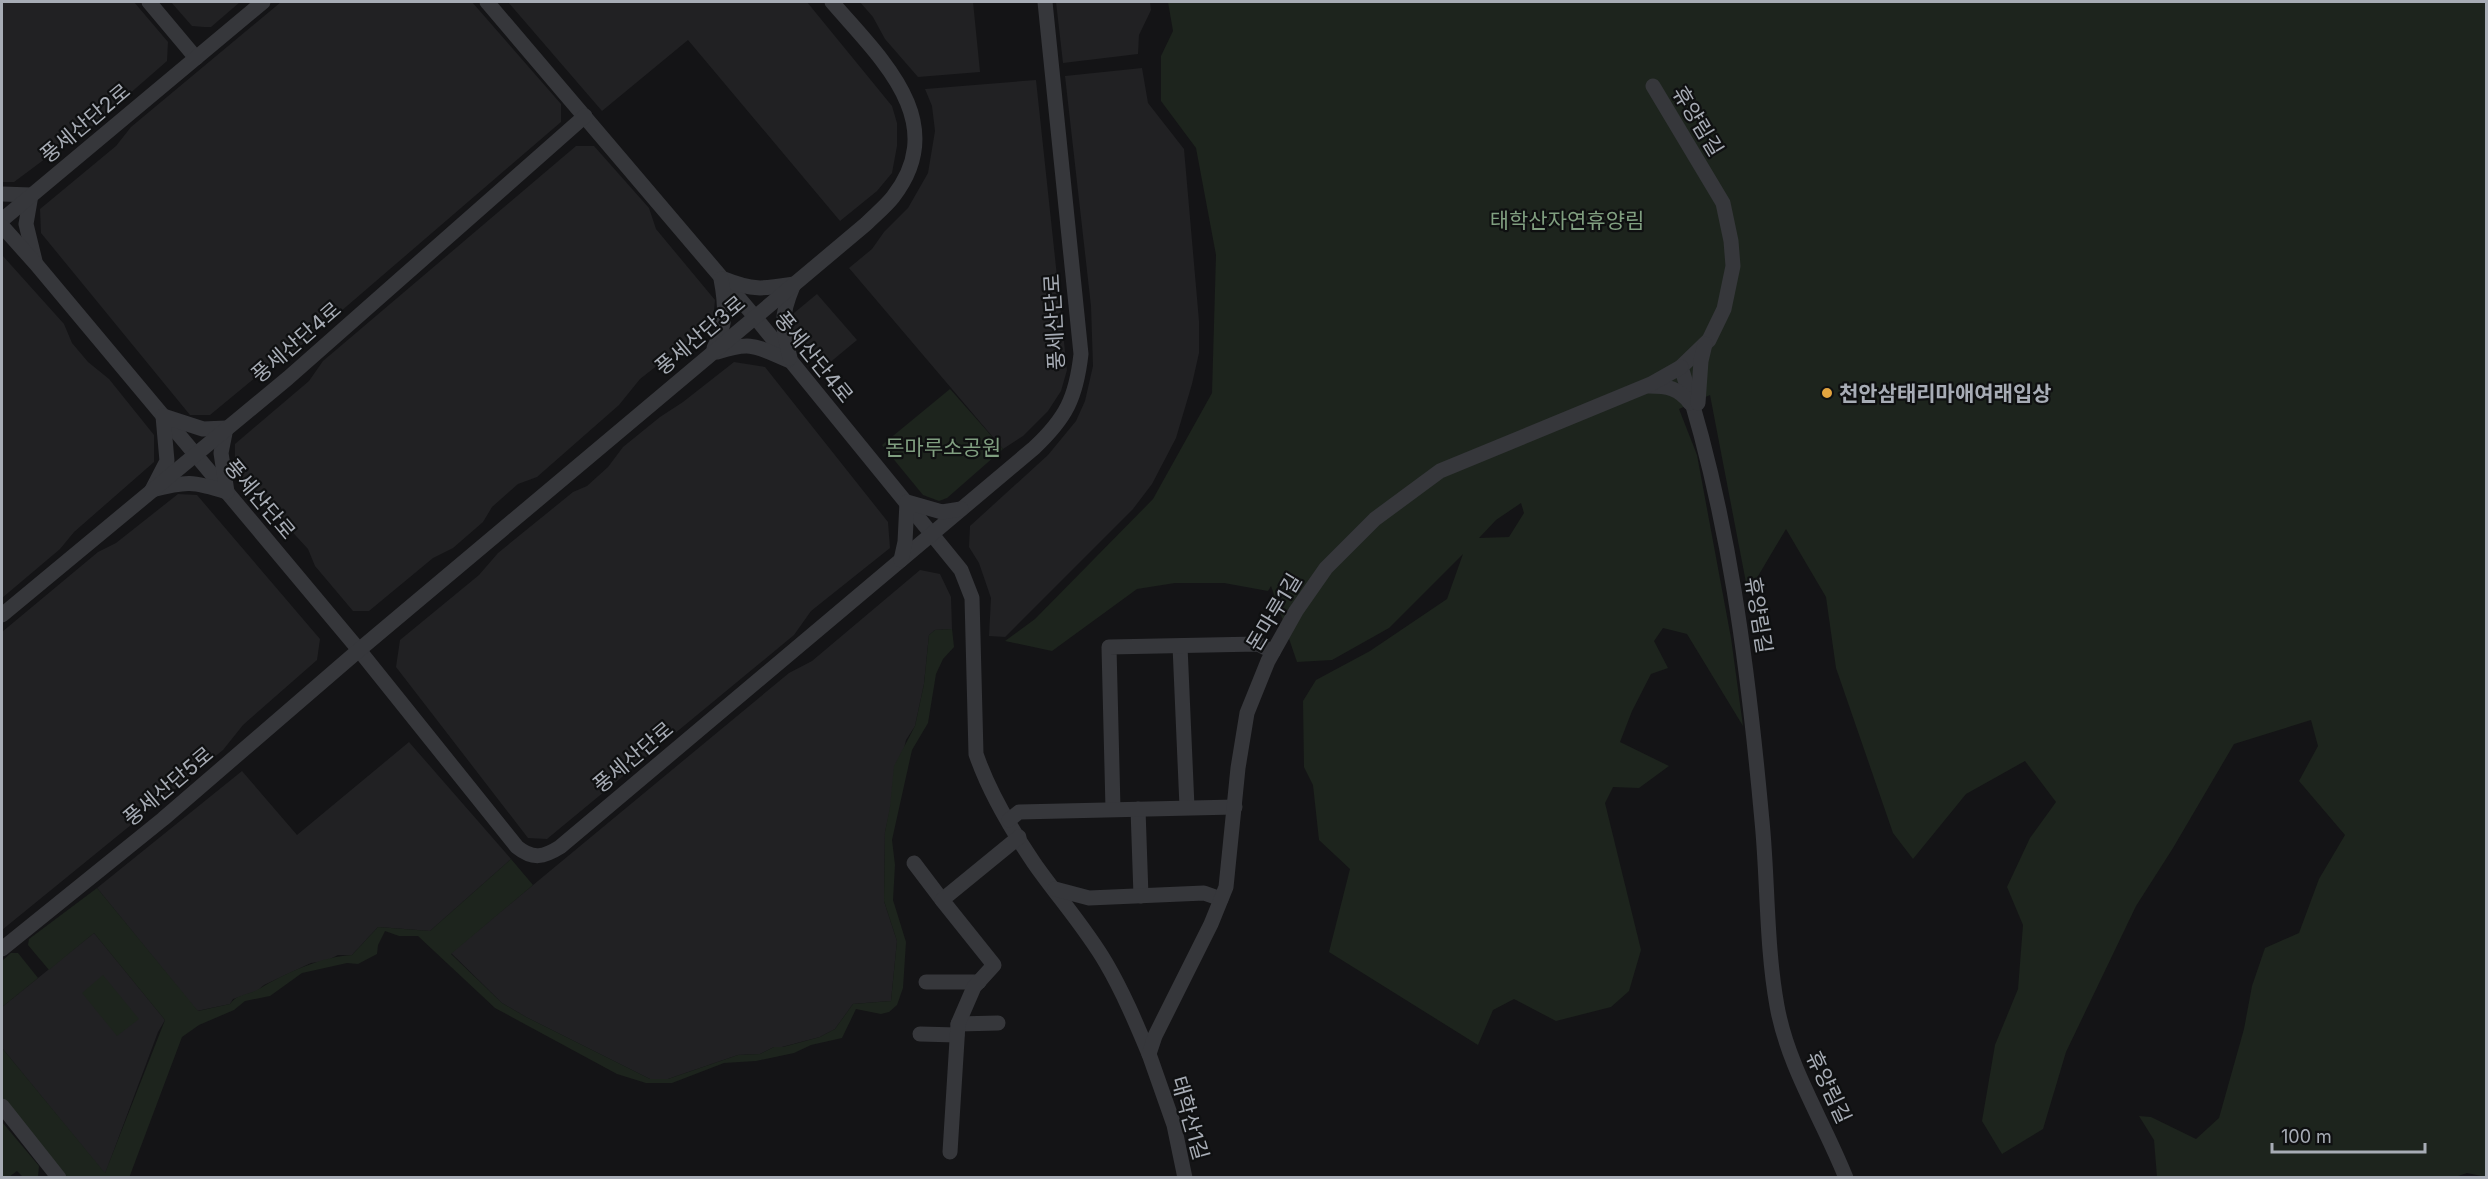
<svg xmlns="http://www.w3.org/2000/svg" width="2488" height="1179" font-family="Inter,'Noto Sans KR',sans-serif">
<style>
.built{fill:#212123}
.green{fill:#1d241d;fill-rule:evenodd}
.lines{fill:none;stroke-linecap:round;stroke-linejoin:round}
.minor{stroke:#36373b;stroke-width:15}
.poi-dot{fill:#e3a43f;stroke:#0f1011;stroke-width:2}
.labels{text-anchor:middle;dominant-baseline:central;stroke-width:4.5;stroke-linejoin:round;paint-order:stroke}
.street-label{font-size:21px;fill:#a7acb5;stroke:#0f1011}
.park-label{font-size:21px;fill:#809f80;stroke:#0f1011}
.poi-label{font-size:21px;font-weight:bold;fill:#a7acb5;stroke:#0f1011;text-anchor:start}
</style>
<rect width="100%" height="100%" fill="#141416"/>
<g class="built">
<polygon points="2,2 134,2 168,42 167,61 89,129 77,135 14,182 2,182"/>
<polygon points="171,2 240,2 211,27 204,27 192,26"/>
<polygon points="281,2 472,2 561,104 561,122 290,355 267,368 210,415 190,415 41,233 40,209 116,146 131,127"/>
<polygon points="508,2 807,2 892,106 897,123 897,146 892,173 877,191 840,221 688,40 602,111"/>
<polygon points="860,2 973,2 980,72 918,77 885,39 873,17"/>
<polygon points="1056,2 1150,2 1151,10 1139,35 1138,54 1063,63"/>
<polygon points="1142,68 1148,103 1184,149 1199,321 1199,353 1192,384 1176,438 1152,484 1133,509 1005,637 989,636 991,598 979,563 969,547 970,526 1048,455 1076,421 1085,401 1093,366 1091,306 1065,76"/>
<polygon points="1036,80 1067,370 1061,391 1048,411 1023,436 1003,449 849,268 872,249 884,232 908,208 928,173 935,131 932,106 925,89"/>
<polygon points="576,146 594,146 649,208 656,229 715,300 713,322 640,379 619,405 537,477 518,484 492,507 483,522 453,548 433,558 369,611 353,611 315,566 308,549 285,524 271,515 235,472 235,444 309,381 323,361"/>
<polygon points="2,255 64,324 72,343 88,362 109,379 154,435 154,462 74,532 60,549 2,598"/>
<polygon points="817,294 857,340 822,369 792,331 794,313"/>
<polygon points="734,362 765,367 888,522 890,548 811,611 794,635 547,839 528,838 396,667 400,640 479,575 498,553 573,492 587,486 608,467 623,447 660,417 683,402"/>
<polygon points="178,494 197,495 320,639 317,660 243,725 223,750 2,930 2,632 98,552 116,543"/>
<polygon points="920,570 940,574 951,597 952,629 935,630 929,635 924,684 915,726 906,740 885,832 884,901 897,941 891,1001 853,1004 835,1029 820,1037 782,1047 774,1047 760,1054 738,1055 668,1079 650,1079 526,1017 502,1003 451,953 789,673 812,661"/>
<polygon points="409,742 511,859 430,931 378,927 352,955 338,955 326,961 311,963 264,985 257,991 233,999 230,1004 197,1011 97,888 242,771 297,835"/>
<polygon points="94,933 165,1020 158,1032 105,1174 2,1048 2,1007"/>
</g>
<g class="green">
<path d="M 1168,2 L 2486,2 L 2486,1177 L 2467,1173 L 2452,1178 L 2157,1177 L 2154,1140 L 2139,1116 L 2151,1117 L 2196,1139 L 2219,1118 L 2244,1029 L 2252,986 L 2265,948 L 2299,933 L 2319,879 L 2345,835 L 2299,781 L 2318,746 L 2311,720 L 2234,744 L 2173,848 L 2136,906 L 2066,1052 L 2043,1129 L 2002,1154 L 1982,1121 L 1995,1045 L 2018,989 L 2023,925 L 2007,887 L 2030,838 L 2056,802 L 2025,761 L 1966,794 L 1913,859 L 1893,833 L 1836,668 L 1826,597 L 1786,529 L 1748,593 L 1710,395 L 1679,409 L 1697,455 L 1731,638 L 1743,726 L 1687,634 L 1663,628 L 1654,641 L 1668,668 L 1651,674 L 1632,711 L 1620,742 L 1669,766 L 1639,788 L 1613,787 L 1605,803 L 1641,950 L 1629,991 L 1611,1007 L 1556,1021 L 1514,999 L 1493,1010 L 1478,1045 L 1329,952 L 1350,869 L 1319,840 L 1313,785 L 1304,767 L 1303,701 L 1316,680 L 1370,651 L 1447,599 L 1463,554 L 1389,628 L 1332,660 L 1297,662 L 1271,586 L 1268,591 L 1224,583 L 1175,583 L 1137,589 L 1052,651 L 1005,641 L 1035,619 L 1153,499 L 1212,393 L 1216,255 L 1196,148 L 1161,101 L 1161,56 L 1173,31 ZM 1521,503 L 1524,513 L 1509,537 L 1479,538 L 1496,520 Z"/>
<polygon points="950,389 1003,449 947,498 939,501 923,495 882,445"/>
<path d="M 952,629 L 954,647 L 943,659 L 936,674 L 928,723 L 912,750 L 892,840 L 895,865 L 893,900 L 906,942 L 903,988 L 897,1005 L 889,1012 L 881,1014 L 856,1009 L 842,1038 L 811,1045 L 794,1053 L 756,1061 L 724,1063 L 672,1083 L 646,1083 L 617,1074 L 495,1008 L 418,936 L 399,936 L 385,931 L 378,945 L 377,954 L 358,964 L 347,963 L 302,973 L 270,996 L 245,1001 L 234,1010 L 199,1025 L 182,1037 L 129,1178 L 67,1177 L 2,1097 L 2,1048 L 105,1173 L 165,1020 L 94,933 L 49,970 L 28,945 L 29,939 L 97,888 L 198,1011 L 230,1004 C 237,994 249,995 259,989 C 283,974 323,956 352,955 L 378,927 L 430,931 L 511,859 L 533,885 L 451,954 L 502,1003 L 526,1017 L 650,1079 L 668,1079 L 738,1055 L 760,1054 L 774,1047 L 783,1047 L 820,1037 L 835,1029 L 853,1004 L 891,1001 L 897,941 L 884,901 L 885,832 L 890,807 L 894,766 L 915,726 L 924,684 L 929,635 L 935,630 Z"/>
<polygon points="11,953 18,953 38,978 2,1007 2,961"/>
<polygon points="103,975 139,1019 117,1036 82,993"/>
<polygon points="2,1122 39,1166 38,1177 23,1177 17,1171 9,1177 2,1177"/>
</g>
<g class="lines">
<g class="minor">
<polyline points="149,2 196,58"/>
<path d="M 487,2 L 755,317 L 961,570 L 972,598 L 976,754 C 989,792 1011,829 1034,863 C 1057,896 1085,927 1106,963 C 1123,992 1136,1023 1149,1054"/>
<path d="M 1653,86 L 1723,203 L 1731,241 L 1733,266 L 1724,309 L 1709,340 L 1681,367 C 1729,514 1748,667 1762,821 C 1768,882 1766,945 1777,1006 C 1788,1067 1823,1120 1846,1178"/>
<polyline points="2,194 31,195 26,224 35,261"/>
<polyline points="2,220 263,2"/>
<path d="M 2,226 L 36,264 L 359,650 L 517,847 C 533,860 544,857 560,847 L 1034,448 C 1066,418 1076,398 1081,354 L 1045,2"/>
<path d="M 724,279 C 754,291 763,289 794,284"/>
<path d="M 714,348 C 727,324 726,305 721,279"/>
<path d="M 717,352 C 752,341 755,346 788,360"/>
<path d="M 790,358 C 782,326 780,317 793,286"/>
<path d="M 1649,386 C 1667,386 1679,388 1690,403"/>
<polyline points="1698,403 1701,361 1705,344"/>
<path d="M 163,416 L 203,429 L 226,428 L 221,453 L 227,492 C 193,481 186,481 152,490 L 167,461 Z"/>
<polyline points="901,560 905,542 907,502 942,512 961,509"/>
<polyline points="2,615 288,378 585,116"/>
<polyline points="1180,646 1187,807"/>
<polyline points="1113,809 1109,647 1258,644 1273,652"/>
<polyline points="1138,809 1141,896"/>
<polyline points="1009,820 1019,812 1235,807"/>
<polyline points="914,863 942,900"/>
<polyline points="1055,889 1089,898 1204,893 1221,899"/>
<path d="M 2,949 L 163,819 L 359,650 L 866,224 C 875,215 885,207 893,197 C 952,121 879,57 832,2"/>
<polyline points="926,982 979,982"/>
<polyline points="958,1024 998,1023"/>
<polyline points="920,1034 957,1035"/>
<polyline points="2,1106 59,1178"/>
<polyline points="950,1152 958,1024 974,987 994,965 942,900 1019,837"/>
<polyline points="1185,1178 1174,1125 1149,1054 1155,1036 1211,924 1226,887 1238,768 1247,713 1268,661 1296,611 1326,568 1375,519 1440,471 1651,384 1681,367"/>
</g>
</g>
<circle class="poi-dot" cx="1827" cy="393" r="6"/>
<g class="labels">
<g class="street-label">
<text transform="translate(1698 121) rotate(59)">휴양림길</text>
<text transform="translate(85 123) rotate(-40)">풍세산단2로</text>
<text transform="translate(1054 322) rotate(-93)">풍세산단로</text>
<text transform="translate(700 335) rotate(-40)">풍세산단3로</text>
<text transform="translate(296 342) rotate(-41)">풍세산단4로</text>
<text transform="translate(814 357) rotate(51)">풍세산단4로</text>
<text transform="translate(260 499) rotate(50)">풍세산단로</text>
<text transform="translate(1274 612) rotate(-59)">돈마루1길</text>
<text transform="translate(1759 615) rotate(81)">휴양림길</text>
<text transform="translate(633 757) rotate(-40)">풍세산단로</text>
<text transform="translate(168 786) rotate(-40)">풍세산단5로</text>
<text transform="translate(1829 1087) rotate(65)">휴양림길</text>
<text transform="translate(1190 1118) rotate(74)">태학산1길</text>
</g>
<g class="park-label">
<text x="1567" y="220">태학산자연휴양림</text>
<text x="943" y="447">돈마루소공원</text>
</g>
<g class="poi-label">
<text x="1839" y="393">천안삼태리마애여래입상</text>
</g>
</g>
<rect width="2488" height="1179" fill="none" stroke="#a7acb5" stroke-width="6"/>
<path d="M2272 1143v9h153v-9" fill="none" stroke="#a7acb5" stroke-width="3"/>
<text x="2281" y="1143" font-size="18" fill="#a7acb5" stroke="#0f1011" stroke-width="4.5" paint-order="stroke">100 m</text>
</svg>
